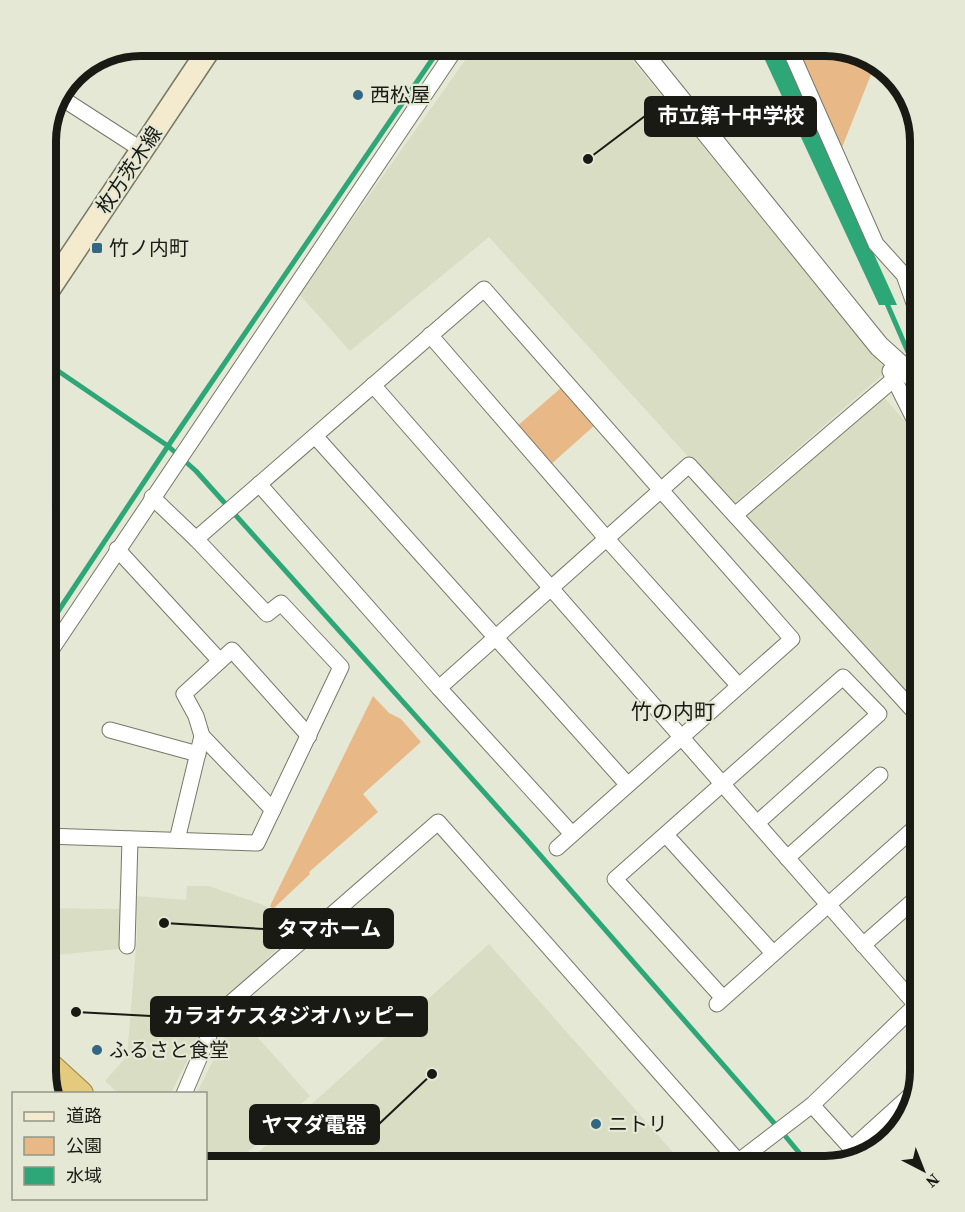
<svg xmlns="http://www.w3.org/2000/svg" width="965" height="1212" font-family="'Source Serif 4','Noto Sans JP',serif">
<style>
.built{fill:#d9ddc4}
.green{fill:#e8b987}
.water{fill:#2ea778}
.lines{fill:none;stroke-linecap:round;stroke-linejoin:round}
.stream{stroke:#2ea778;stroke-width:5}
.minor-casing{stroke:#767968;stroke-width:17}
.tertiary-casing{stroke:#767968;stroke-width:22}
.secondary-casing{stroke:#767968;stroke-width:25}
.trunk-casing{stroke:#988442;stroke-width:28}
.minor{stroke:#fff;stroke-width:15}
.tertiary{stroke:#fff;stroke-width:20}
.secondary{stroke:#f4ebce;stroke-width:22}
.trunk{stroke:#e3ca7c;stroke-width:26}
.poi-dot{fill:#326783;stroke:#e5e8d5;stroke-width:2}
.labels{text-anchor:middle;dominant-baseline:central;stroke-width:4.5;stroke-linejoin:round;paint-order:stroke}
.poi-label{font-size:20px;fill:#191a14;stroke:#e5e8d5;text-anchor:start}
.street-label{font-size:20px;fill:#191a14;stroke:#e5e8d5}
.neighbourhood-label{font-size:21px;fill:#191a14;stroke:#e5e8d5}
.rim{fill:none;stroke:#191a14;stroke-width:8}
.leader{fill:none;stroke:#191a14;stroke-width:2}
.callout-dot{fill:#191a14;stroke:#e5e8d5;stroke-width:2}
.callout{fill:#191a14;stroke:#191a14;stroke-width:2}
.callout-label{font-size:21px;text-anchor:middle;font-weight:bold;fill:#fff}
</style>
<rect width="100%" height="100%" fill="#e5e8d5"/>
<g class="built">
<polygon points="476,45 620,45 887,371 732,505 489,237 350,351 299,294"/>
<polygon points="881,394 920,438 920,708 745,517"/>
<polygon points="187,886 209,886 266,906 291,936 212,1011 171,1093 118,1093 105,1081 127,1056 137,936 136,896 186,900"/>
<polygon points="45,908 119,909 119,949 45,956"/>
<polygon points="489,944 686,1167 242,1167"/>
<polygon points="236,1013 310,1096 231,1167 206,1167 206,1094 197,1093"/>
</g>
<g class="green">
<polygon points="773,45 830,45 872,58 876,62 831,175"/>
<polygon points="562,387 595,425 549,466 515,428"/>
<polygon points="373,696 389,713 401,719 421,742 363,794 378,812 309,872 310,874 273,909 270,906"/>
</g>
<polygon class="water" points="758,45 779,45 897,305 879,305"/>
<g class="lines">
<g class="stream">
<polyline points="885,299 915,368"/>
<polyline points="45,362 168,446 196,471 526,839 774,1123"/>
<polyline points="45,631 168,446 442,45"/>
<polyline points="786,1137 811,1167"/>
</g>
<g class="minor-casing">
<g id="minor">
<polyline points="788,45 876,244 904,275 920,320"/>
<polyline points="63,99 142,150"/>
<polyline points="430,335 606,538 738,685"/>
<polyline points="890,371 920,431"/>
<polyline points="373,385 916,1005"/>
<polyline points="315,436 627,784"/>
<polyline points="259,484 439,688 689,465 920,718"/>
<polyline points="152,497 196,539 484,289 792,639 557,848"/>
<polyline points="735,515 894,379"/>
<polyline points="117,549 220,661"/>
<polyline points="45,659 458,45"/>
<polyline points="439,688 572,834"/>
<polyline points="110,730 198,754"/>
<polyline points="273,810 202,736 196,716 184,694 232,650 309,736"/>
<polyline points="666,835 773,953"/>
<polyline points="45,836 257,843 341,667 281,603 267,614 196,539"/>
<polyline points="177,840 202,736"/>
<polyline points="787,858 880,775"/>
<polyline points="863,945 920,895"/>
<polyline points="127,946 130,839"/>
<polyline points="723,998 615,879 843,677 879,714 757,823"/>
<polyline points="717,1004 920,823"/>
<polyline points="184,1094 218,1014 438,822 738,1161"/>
<polyline points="812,1105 859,1157"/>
<polyline points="851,1149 914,1092"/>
<polyline points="731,1167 812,1105 920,1001"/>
</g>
</g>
<g class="tertiary-casing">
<polyline id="tertiary" points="636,45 879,346 920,383"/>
</g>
<g class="secondary-casing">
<polyline id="secondary" points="45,295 212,45"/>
</g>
<g class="trunk-casing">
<polyline id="trunk" points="45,1062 80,1094"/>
</g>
<use href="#minor" class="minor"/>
<use href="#tertiary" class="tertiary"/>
<use href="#secondary" class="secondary"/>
<use href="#trunk" class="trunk"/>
</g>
<g class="poi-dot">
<circle cx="358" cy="95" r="6"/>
<rect x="91" y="242" width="12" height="12" rx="3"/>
<circle cx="97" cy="1050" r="6"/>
<circle cx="596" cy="1124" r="6"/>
</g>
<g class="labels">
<g class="poi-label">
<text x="370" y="95">西松屋</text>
<text x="109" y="248">竹ノ内町</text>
<text x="109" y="1050">ふるさと食堂</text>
<text x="608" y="1124">ニトリ</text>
</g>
<g class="street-label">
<text transform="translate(129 170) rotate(-56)">枚方茨木線</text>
</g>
<g class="neighbourhood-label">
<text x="673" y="711">竹の内町</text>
</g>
</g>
<path d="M0 0H965V1212H0ZM141 56H825A85 85 0 0 1 910 141V1071A85 85 0 0 1 825 1156H141A85 85 0 0 1 56 1071V141A85 85 0 0 1 141 56Z" fill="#e5e8d5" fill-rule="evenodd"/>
<path class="rim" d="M141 56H825A85 85 0 0 1 910 141V1071A85 85 0 0 1 825 1156H141A85 85 0 0 1 56 1071V141A85 85 0 0 1 141 56Z"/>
<path class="leader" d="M588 159L645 116M164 923L264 929M76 1012L151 1016M432 1074L379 1124"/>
<g class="callout-dot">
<circle cx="588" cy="159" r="6"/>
<circle cx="164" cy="923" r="6"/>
<circle cx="76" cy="1012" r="6"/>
<circle cx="432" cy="1074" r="6"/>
</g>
<g class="callout">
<rect x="645" y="97" width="171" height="39" rx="6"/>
<rect x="264" y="909" width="129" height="39" rx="6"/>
<rect x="151" y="997" width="276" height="39" rx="6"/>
<rect x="250" y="1105" width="129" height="39" rx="6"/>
</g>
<g class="callout-label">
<text x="731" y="123">市立第十中学校</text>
<text x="329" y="936">タマホーム</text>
<text x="289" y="1023">カラオケスタジオハッピー</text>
<text x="314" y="1132">ヤマダ電器</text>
</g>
<rect x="12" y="1092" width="195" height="108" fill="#e5e8d5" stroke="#939688" stroke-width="1.5"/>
<rect x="24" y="1112" width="30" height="9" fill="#f4ebce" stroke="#939688" stroke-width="1.5"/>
<text x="66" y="1122" font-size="18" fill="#191a14">道路</text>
<rect x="24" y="1137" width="30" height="18" fill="#e8b987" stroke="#939688" stroke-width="1.5"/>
<text x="66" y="1152" font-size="18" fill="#191a14">公園</text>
<rect x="24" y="1167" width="30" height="18" fill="#2ea778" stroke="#939688" stroke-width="1.5"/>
<text x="66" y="1182" font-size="18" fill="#191a14">水域</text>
<g transform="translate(923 1170) rotate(138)" stroke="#e5e8d5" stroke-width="4.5" paint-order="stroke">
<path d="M0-4.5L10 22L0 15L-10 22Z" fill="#191a14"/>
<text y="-9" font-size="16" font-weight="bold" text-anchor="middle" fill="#191a14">N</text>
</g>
</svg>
